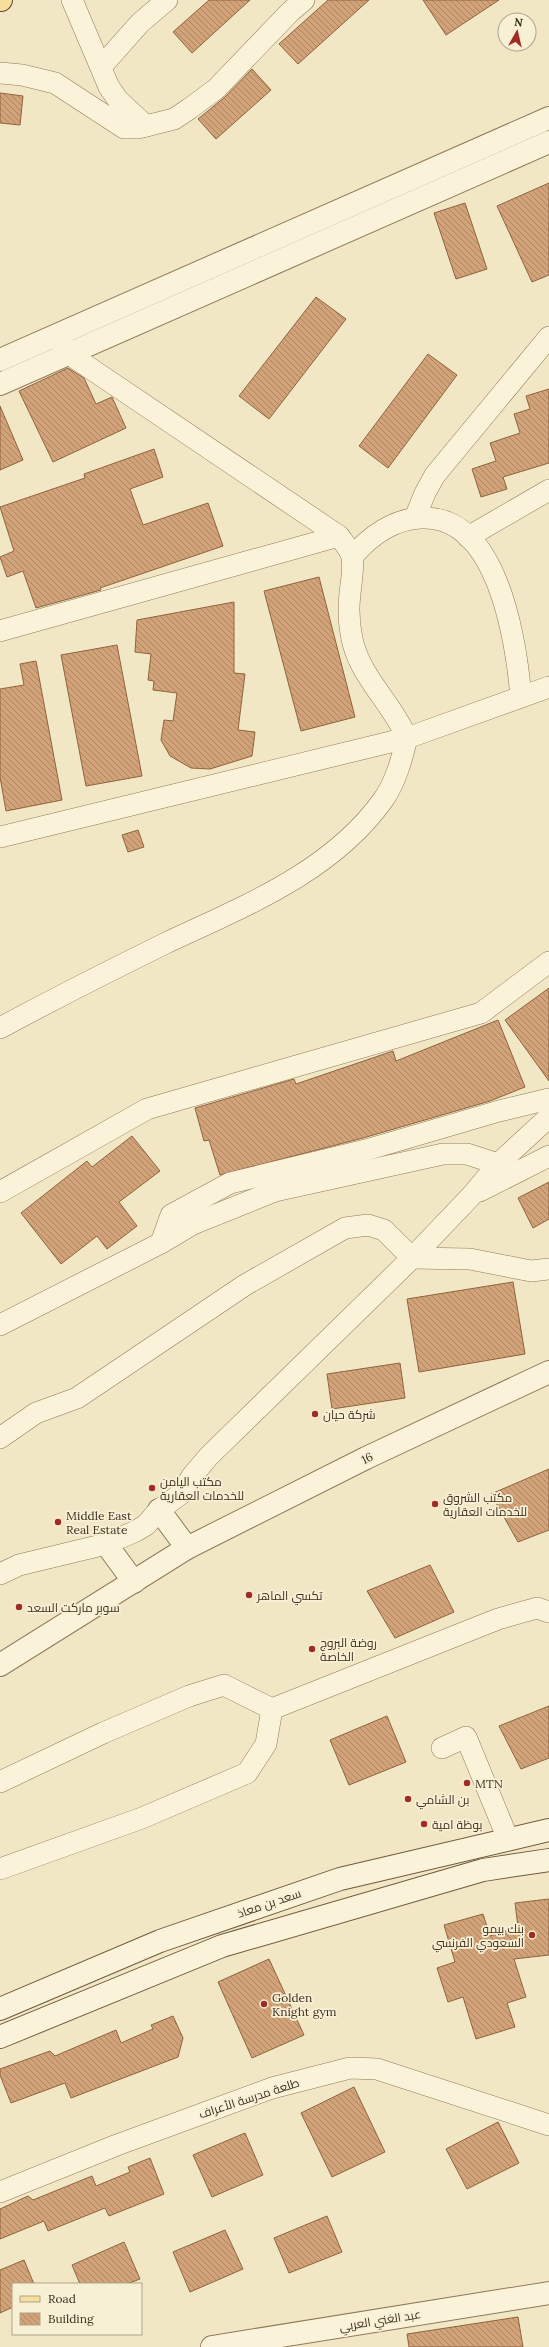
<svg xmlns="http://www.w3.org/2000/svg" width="549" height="2347" font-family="Lora,Cairo,serif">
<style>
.building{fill:url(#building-back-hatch);stroke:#8f633d}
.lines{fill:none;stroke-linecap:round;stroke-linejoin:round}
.minor-casing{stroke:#8e7959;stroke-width:22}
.tertiary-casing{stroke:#8e7959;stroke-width:24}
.secondary-casing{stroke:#70593c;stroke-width:24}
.primary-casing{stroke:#5c462e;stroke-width:24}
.minor{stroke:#fbf3d9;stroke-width:21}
.tertiary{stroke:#fbf3d9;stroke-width:22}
.secondary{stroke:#fbf3d9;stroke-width:22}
.primary{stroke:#f6df9b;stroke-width:22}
.poi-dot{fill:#a12c25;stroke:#f8f0d5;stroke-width:1.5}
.labels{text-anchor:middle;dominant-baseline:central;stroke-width:3.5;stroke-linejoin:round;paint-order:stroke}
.poi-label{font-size:12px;fill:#3d2f1e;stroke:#f8f0d5;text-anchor:start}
.street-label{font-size:12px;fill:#3d2f1e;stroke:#f8f0d5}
</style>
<defs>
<pattern id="building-back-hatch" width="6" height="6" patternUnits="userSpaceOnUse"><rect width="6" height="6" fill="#d2a378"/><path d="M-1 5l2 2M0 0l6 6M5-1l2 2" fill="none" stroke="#ac8562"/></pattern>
</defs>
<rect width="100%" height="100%" fill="#f1e7c5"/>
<g class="building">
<polygon points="209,0 250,0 192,53 173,32"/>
<polygon points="328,0 369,0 298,64 279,44"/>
<polygon points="423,0 499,0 446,35"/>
<polygon points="252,69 271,90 216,139 198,119 225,97"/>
<polygon points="0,93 23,96 20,125 0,123"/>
<polygon points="549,183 549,275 532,282 497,206"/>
<polygon points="465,203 487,269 456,279 434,213"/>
<polygon points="316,297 346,319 269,419 239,396"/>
<polygon points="428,354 457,375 388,468 359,446"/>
<polygon points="68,368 84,378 96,404 112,397 126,428 53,462 19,391"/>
<polygon points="549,389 549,463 503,477 507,489 481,497 472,469 496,461 490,443 520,433 514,414 530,409 526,396"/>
<polygon points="0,406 23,460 0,470"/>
<polygon points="154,449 163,477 130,489 143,525 208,503 223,546 100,588 101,590 36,608 23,571 7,577 0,557 14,551 0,507 85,478 84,474"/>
<polygon points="319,577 355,717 301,731 264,591"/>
<polygon points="234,602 234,673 245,674 238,730 255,732 252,756 210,769 191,768 170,756 161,740 164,720 173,721 177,693 153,690 154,681 148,680 151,654 135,652 137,620"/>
<polygon points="117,645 142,776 86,786 61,655"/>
<polygon points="36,661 62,800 6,811 0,777 0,689 24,685 20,664"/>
<polygon points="138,830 144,847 128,852 122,835"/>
<polygon points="549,988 549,1081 505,1020"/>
<polygon points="498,1020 525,1087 490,1101 363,1138 220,1175 209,1140 204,1141 195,1108 294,1079 296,1084 393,1051 396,1061"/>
<polygon points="132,1136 160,1171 119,1202 137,1226 107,1249 97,1236 61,1264 21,1213 87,1161 92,1167"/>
<polygon points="549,1182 549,1219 533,1228 518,1198"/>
<polygon points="513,1282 525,1354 419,1372 407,1299"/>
<polygon points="400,1363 405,1398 332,1409 327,1374"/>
<polygon points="549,1469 549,1530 518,1542 491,1494"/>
<polygon points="430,1565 454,1612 395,1638 367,1591"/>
<polygon points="549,1706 549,1758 521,1769 499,1726"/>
<polygon points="387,1716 406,1762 349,1785 330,1740"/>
<polygon points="549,1899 549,1955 514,1959 526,1997 507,2003 515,2027 476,2039 463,1997 448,2002 437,1968 455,1962 444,1925 483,1914 490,1936 518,1927 515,1903"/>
<polygon points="269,1959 304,2035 252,2058 218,1982"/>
<polygon points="173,2016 183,2038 178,2057 71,2098 65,2083 11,2103 0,2075 0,2069 50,2051 55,2056 116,2030 121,2043 153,2029 151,2025"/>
<polygon points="354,2087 385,2152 332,2177 301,2113"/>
<polygon points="498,2122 519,2163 467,2189 446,2149"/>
<polygon points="245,2133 263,2175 212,2197 193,2155"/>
<polygon points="150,2158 164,2194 109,2216 105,2208 48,2231 44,2221 0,2239 0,2209 28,2196 33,2200 92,2176 96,2186 130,2172 128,2167"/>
<polygon points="327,2216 342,2252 289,2273 274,2238"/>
<polygon points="225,2230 243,2269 190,2292 173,2252"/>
<polygon points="124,2242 140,2279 127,2284 80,2284 72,2265"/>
<polygon points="24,2260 34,2284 13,2284 13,2307 0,2313 0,2270"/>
<polygon points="518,2317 523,2347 409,2347 407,2334"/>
</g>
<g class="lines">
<g class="minor-casing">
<g id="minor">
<polyline points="72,0 109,87 118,100 146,126"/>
<polyline points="101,67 140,23 167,0"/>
<polyline points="0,73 22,75 55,83 124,128 138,128 174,119 189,109 216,89 291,11 304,0"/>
<polyline points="415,518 425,493 435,475 549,337"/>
<polyline points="468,537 549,490"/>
<path d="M 352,557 C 369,537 393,519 421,518 C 498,514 516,641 521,697"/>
<polyline points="0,631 339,536"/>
<polyline points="0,837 407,738 549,687"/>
<path d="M 0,1028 C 54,999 109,971 164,944 C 242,907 331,873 383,800 C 396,782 402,758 407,738 C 392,703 360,677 352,639 C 349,624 348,609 350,594 C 351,582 354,569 352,557 C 350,549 344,543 339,536 L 69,354 L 60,340"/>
<polyline points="480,1191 549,1156"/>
<polyline points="0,1192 147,1109 481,1013 549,962"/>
<polyline points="161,1243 171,1215 230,1183 366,1150 499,1111 549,1099"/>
<polyline points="0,1325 161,1243 193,1224 275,1191 443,1154 467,1154 498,1164"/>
<polyline points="0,1438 36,1413 77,1398 245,1285 345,1228 368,1225 384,1230 412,1258 470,1259 531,1271 549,1269"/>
<polyline points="0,1574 19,1565 106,1544 136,1531 146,1525 159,1510 182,1493 192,1476 209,1456 412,1258 473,1194 498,1164 549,1117"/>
<polyline points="442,1748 466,1737 508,1839"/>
<polyline points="0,1782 103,1733 189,1696 224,1685 272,1709 498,1619 537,1608 549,1612"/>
<polyline points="0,1869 142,1818 247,1773 266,1744 272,1709"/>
<polyline points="0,2192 117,2145 272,2088 350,2068 377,2069 549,2125"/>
</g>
</g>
<g class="tertiary-casing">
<g id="tertiary">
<polyline points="0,360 549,118"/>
<polyline points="0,384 549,142"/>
<polyline points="159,1510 187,1548"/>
<polyline points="106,1544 134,1582"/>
<polyline points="0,1665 187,1548 366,1458 549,1372"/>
<polyline points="212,2347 549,2293"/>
</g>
</g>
<g class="secondary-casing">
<g id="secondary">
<polyline points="0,2009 160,1941 340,1879 549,1830"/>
<polyline points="0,2037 222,1946 483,1870 549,1860"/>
</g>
</g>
<g class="primary-casing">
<polyline id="primary" points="0,0 1,0"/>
</g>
<use href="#minor" class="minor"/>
<use href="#tertiary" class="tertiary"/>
<use href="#secondary" class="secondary"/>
<use href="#primary" class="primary"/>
</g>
<g class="poi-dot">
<circle cx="315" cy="1414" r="4"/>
<circle cx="152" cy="1488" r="4"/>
<circle cx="435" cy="1504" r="4"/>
<circle cx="58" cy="1522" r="4"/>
<circle cx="249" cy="1595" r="4"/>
<circle cx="19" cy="1607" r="4"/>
<circle cx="312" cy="1649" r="4"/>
<circle cx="467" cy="1783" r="4"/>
<circle cx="408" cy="1799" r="4"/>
<circle cx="424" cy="1824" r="4"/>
<circle cx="532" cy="1935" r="4"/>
<circle cx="264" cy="2004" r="4"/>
</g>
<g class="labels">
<g class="poi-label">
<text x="323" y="1414">شركة حيان</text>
<text x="160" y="1481">مكتب اليامن<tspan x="160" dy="14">للخدمات العقارية</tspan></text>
<text x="443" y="1497">مكتب الشروق<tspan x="443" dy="14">للخدمات العقارية</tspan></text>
<text x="66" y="1515">Middle East<tspan x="66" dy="14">Real Estate</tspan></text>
<text x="257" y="1595">تكسي الماهر</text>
<text x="27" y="1607">سوبر ماركت السعد</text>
<text x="320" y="1642">روضة البروج<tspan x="320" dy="14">الخاصة</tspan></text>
<text x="475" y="1783">MTN</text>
<text x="416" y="1799">بن الشامي</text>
<text x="432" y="1824">بوظة امية</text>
<text x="524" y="1928" text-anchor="end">بنك بيمو<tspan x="524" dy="14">السعودي الفرنسي</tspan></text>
<text x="272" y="1997">Golden<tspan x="272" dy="14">Knight gym</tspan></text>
</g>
<g class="street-label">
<text transform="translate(367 1458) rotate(-26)">16</text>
<text transform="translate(269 1903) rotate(-19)">سعد بن معاذ</text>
<text transform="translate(249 2098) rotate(-18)">طلعة مدرسة الأعراف</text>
<text transform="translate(380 2320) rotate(-9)">عبد الغني العربي</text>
</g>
</g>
<rect x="12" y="2283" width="130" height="52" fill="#f8f0d5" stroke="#ada38c"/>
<rect x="20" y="2296" width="20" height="6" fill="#f6df9b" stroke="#ada38c"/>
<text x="48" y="2303" font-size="12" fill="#3d2f1e">Road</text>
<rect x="20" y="2313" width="20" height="12" fill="url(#building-back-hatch)" stroke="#ada38c"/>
<text x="48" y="2323" font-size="12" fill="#3d2f1e">Building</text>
<g transform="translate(517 32) rotate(8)"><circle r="19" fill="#f8f0d5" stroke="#ada38c"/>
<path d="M0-3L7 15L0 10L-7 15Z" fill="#a12c25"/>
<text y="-6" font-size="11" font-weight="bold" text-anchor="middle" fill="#3d2f1e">N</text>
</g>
</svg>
